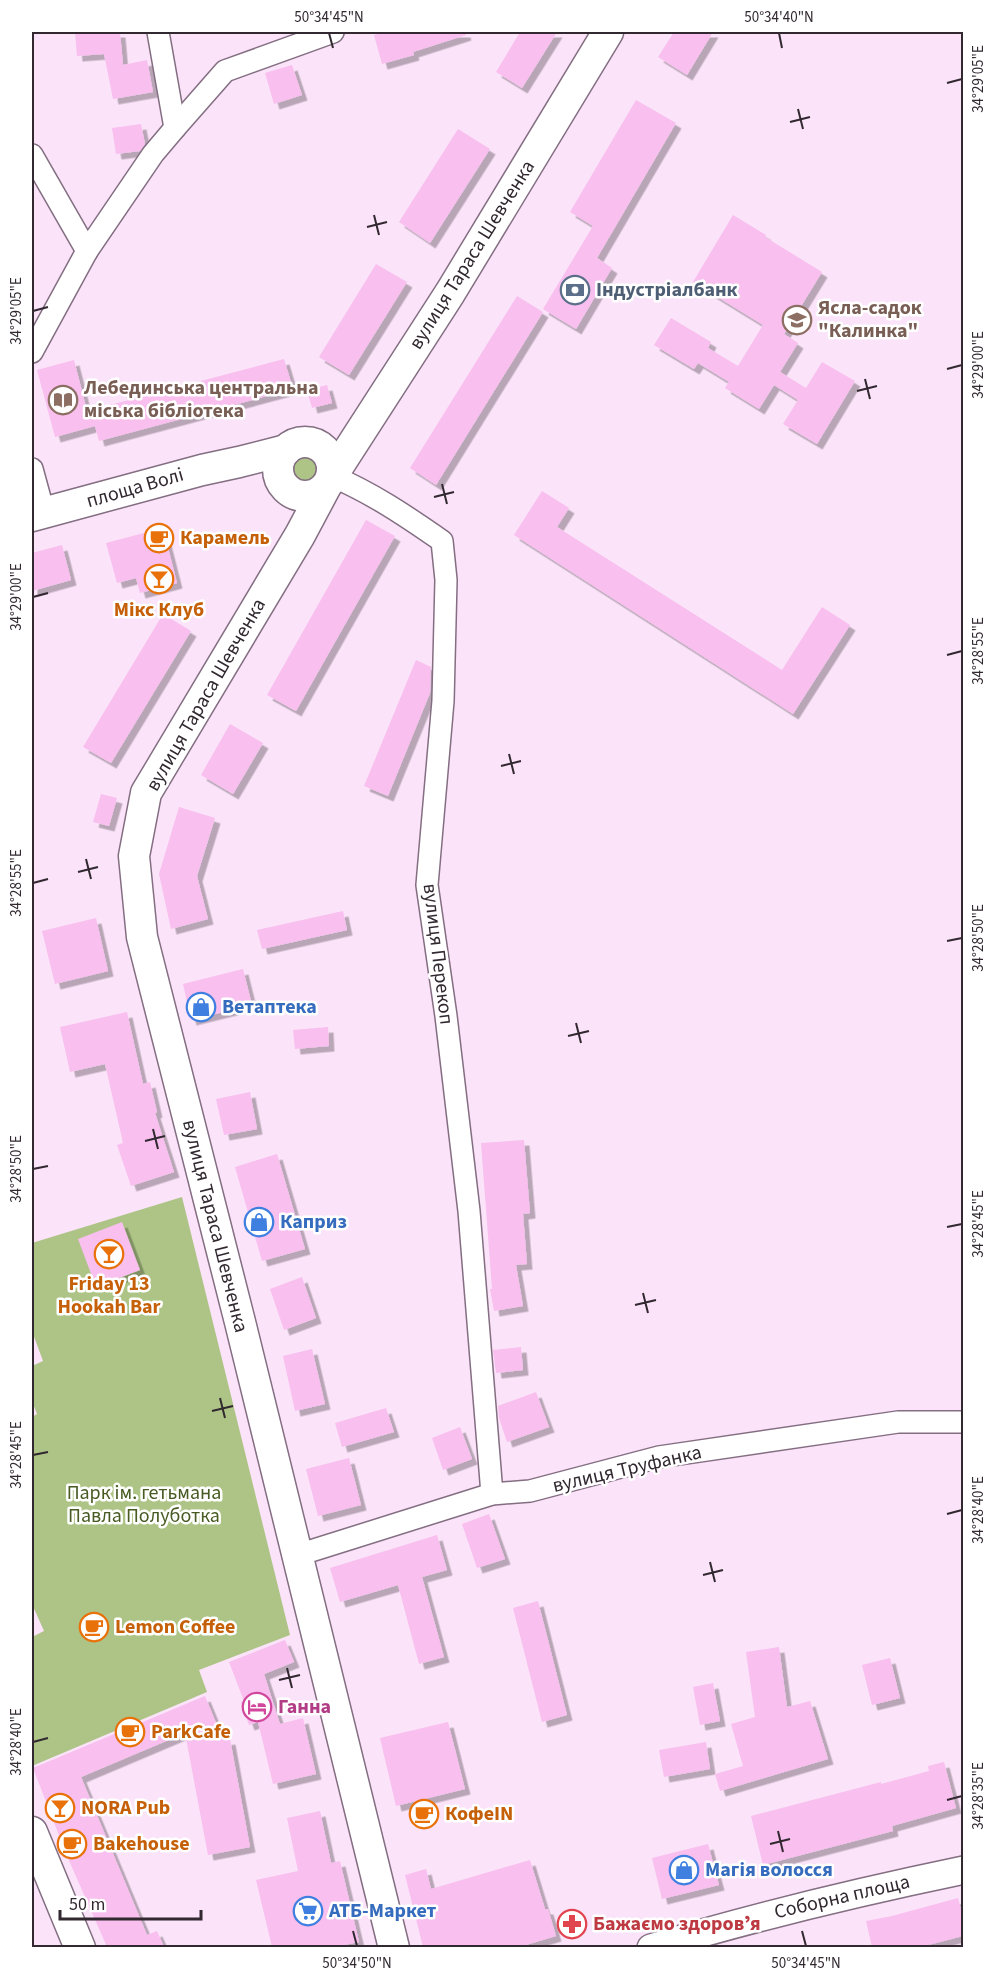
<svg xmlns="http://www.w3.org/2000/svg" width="995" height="1979" font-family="'Source Sans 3',sans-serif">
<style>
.green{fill:#adc486}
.building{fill:#f8bfef;filter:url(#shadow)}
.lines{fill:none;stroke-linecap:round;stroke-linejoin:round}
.minor-casing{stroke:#836e82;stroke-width:24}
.tertiary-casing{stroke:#836e82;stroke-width:30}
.secondary-casing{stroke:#836e82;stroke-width:33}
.minor{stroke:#fff;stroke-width:21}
.tertiary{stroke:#fff;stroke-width:27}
.secondary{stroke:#fff;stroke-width:30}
.ticks{fill:none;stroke:#312830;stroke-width:2}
.labels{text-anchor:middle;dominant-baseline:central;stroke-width:5;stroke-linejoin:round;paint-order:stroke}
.street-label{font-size:20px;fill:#312830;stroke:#fff}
.service-label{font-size:20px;font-weight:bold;fill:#4e5e75;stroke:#fff;text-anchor:start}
.education-label{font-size:20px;font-weight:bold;fill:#785e54;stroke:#fff;text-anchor:start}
.food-label{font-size:20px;font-weight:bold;fill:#c56008;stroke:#fff;text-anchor:start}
.shop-label{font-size:20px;font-weight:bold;fill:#366cbe;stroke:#fff;text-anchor:start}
.park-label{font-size:20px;fill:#485b22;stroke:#fff}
.hotel-label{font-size:20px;font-weight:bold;fill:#b23c85;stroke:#fff;text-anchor:start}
.health-label{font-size:20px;font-weight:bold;fill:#be3a42;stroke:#fff;text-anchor:start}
.neatline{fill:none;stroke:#312830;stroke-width:2}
.ticks-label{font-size:15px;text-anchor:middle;fill:#312830}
</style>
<defs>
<filter id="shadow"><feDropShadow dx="5.5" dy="5.5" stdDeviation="0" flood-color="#0004"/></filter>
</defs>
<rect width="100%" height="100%" fill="#fbe3f9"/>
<g class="green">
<circle cx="305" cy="468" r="14"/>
<polygon points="182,1197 290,1635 199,1670 207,1692 32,1766 32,1637 44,1631 32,1604 32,1417 37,1414 32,1401 32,1366 43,1361 32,1331 32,1243"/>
</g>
<g class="building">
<polygon points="75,32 120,32 123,65 147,60 153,92 113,99 104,54 77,56"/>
<polygon points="386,32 465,32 466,35 413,52 414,55 382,64 374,35"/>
<polygon points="520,32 557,32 522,88 496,72"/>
<polygon points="674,32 713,32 687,75 658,57"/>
<polygon points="292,65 302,95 274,104 265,73"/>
<polygon points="636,100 676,123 597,258 612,268 576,329 543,309 593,226 570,212"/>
<polygon points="141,124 145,144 140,151 116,154 112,128"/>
<polygon points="458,129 490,149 430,243 399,222"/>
<polygon points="733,215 766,235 765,237 822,272 784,334 798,343 780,372 806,388 822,362 855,381 817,444 783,424 798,400 774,385 759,409 725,388 729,382 698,363 694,369 654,345 671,318 711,342 708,348 738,366 763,325 693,282"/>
<polygon points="376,264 407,282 349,375 319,357"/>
<polygon points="517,296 543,312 436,485 410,468"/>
<polygon points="284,359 293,389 99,441 95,426 55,437 37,370 74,360 87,411"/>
<polygon points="327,385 332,403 312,408 307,390"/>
<polygon points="542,491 569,508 557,527 782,670 822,607 850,625 793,714 514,535"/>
<polygon points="366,520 395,536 296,711 267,695"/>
<polygon points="163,528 177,583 140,593 136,578 117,583 106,543"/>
<polygon points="62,545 71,580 32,591 32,553"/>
<polygon points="163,614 191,631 111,763 83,747"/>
<polygon points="416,660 431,667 430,693 388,796 364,786"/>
<polygon points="230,724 263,743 233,794 201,775"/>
<polygon points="101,794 117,798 109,826 93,822"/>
<polygon points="179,807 215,818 197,876 208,919 171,929 159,874"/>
<polygon points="343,911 347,930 262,949 257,930"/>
<polygon points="96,918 108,971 55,984 42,931"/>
<polygon points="243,969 252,1005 191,1020 183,984"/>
<polygon points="127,1012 143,1084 150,1082 157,1112 155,1113 174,1172 131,1186 117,1145 123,1143 105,1064 70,1072 60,1027"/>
<polygon points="328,1027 329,1046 295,1049 293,1030"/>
<polygon points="250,1092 257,1129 224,1135 216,1099"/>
<polygon points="524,1140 530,1213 523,1214 527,1264 516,1265 523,1306 494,1311 490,1289 492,1289 481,1143"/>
<polygon points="277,1154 305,1249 262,1261 235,1167"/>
<polygon points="122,1222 140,1270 96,1287 78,1239"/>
<polygon points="302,1277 316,1318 284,1330 270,1289"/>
<polygon points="521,1347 523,1370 496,1373 493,1350"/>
<polygon points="312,1349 325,1404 295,1411 283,1356"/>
<polygon points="536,1392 549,1427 507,1442 499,1418 498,1406"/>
<polygon points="386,1408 394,1432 342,1447 335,1423"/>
<polygon points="460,1427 472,1459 443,1470 432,1438"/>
<polygon points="349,1458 361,1505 318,1516 306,1469"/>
<polygon points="489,1514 505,1559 477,1568 462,1524"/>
<polygon points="437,1535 447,1570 422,1577 444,1657 419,1664 398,1585 340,1602 330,1568"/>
<polygon points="538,1601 567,1715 542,1722 513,1608"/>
<polygon points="285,1640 294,1662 264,1674 280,1724 303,1718 316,1774 273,1784 258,1722 249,1725 241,1702 244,1701 229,1662"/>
<polygon points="779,1647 787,1707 810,1701 828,1759 720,1791 715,1774 743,1766 731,1724 755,1717 746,1652"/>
<polygon points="890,1658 900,1698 872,1705 862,1665"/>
<polygon points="713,1683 720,1721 700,1725 693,1687"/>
<polygon points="205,1696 223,1740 230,1739 250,1847 208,1855 185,1733 81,1777 147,1935 157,1931 164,1947 107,1947 67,1856 33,1768"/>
<polygon points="448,1722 465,1789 396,1806 380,1738"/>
<polygon points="706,1742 710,1769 664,1777 659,1750"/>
<polygon points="944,1762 956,1808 892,1826 893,1831 763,1865 751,1816 881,1782 881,1784 929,1771 928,1766"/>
<polygon points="320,1811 331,1863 340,1861 359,1942 334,1947 272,1947 256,1880 298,1871 287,1818"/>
<polygon points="708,1844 719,1885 662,1899 652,1858"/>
<polygon points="530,1860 545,1909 548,1909 556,1936 519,1947 423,1947 405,1875 426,1869 431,1889"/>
<polygon points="958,1898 963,1918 963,1936 920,1947 872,1947 866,1921 892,1916"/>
</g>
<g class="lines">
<g class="minor-casing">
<g id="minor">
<polyline points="158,32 175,128"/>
<polyline points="32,155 87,251"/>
<polyline points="32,352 87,251 153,154 175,128 225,71 333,32"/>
<polyline points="32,469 44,513"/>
<path d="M 332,476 C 372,493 406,516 442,541 L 446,580 L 443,701 L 427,885 L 446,1016 L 469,1211 L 492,1494"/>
<polyline points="298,1555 492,1494 530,1491 659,1457 898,1422 964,1422"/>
</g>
</g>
<g class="tertiary-casing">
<path id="tertiary" d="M 651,1948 C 754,1917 858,1892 964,1870"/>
</g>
<g class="secondary-casing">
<g id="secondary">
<circle cx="305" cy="469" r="27"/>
<polyline points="332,476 450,293 608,32"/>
<polyline points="325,488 300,535 146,793 134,856 142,937 240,1322 394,1948"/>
<polyline points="32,516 202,470 239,462 286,450"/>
<polyline points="32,1832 80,1948"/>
</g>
</g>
<use href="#minor" class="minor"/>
<use href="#tertiary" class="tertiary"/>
<use href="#secondary" class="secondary"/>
</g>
<path class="ticks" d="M 329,33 L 333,48M 779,33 L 782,48M 947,83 L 962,79M 798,109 L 803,129M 790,122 L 810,117M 374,215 L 379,235M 367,227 L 387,222M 33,311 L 48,307M 947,369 L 962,365M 865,379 L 870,399M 857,391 L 877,386M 442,484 L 447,504M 434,497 L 454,492M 33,597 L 48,593M 947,655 L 962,651M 509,754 L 514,774M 501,766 L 521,761M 86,859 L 91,879M 78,872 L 98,867M 33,883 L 48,879M 947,941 L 962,938M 576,1023 L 581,1043M 568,1036 L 589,1031M 153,1129 L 158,1149M 145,1141 L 165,1136M 33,1169 L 48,1166M 947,1227 L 962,1224M 643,1293 L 648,1313M 635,1305 L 656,1300M 220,1398 L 225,1418M 212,1411 L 233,1406M 33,1455 L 48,1452M 947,1514 L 962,1510M 710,1562 L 715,1582M 703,1575 L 723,1570M 287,1668 L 292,1688M 279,1680 L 300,1675M 33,1742 L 48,1738M 947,1800 L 962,1796M 778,1831 L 783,1852M 770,1844 L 790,1839M 353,1931 L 357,1946M 802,1931 L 806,1946"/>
<defs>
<g id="bank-ring" transform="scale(1.5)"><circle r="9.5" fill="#fff" stroke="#5c6f8a" stroke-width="1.5"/><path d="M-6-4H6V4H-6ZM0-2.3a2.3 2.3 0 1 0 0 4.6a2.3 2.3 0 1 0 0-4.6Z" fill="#5c6f8a"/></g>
<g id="school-ring" transform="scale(1.5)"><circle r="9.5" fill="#fff" stroke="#8d6e63" stroke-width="1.5"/><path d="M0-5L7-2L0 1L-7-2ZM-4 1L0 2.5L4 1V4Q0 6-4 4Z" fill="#8d6e63"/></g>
<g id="library-ring" transform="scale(1.5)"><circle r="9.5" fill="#fff" stroke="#8d6e63" stroke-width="1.5"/><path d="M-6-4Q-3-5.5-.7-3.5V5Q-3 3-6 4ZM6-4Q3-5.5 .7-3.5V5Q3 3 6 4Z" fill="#8d6e63"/></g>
<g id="cafe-ring" transform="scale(1.5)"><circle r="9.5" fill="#fff" stroke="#e8710a" stroke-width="1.5"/><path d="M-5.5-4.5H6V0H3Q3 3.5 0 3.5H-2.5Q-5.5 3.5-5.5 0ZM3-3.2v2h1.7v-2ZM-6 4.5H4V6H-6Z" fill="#e8710a"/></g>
<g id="bar-ring" transform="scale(1.5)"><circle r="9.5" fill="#fff" stroke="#e8710a" stroke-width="1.5"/><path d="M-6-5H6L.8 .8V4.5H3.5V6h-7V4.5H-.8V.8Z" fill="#e8710a"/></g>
<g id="shop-ring" transform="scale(1.5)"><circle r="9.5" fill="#fff" stroke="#3f7fe0" stroke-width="1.5"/><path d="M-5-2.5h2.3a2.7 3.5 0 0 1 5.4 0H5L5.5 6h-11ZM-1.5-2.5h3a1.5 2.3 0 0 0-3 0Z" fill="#3f7fe0"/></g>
<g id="hotel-ring" transform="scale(1.5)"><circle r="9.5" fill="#fff" stroke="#d1479c" stroke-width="1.5"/><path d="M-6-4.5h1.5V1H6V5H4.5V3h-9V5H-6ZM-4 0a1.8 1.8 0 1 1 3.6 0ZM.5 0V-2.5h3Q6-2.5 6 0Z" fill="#d1479c"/></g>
<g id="supermarket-ring" transform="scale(1.5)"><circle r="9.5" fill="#fff" stroke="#3f7fe0" stroke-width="1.5"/><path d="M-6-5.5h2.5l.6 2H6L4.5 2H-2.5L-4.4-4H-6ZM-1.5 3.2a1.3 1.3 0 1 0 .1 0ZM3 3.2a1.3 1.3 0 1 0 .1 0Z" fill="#3f7fe0"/></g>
<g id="pharmacy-ring" transform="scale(1.5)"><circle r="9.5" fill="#fff" stroke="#e0444e" stroke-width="1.5"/><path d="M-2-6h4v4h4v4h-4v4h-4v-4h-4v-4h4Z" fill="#e0444e"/></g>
</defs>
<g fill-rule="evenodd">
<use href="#bank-ring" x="575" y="290"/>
<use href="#school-ring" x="797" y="320"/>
<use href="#library-ring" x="63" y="400"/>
<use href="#cafe-ring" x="159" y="538"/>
<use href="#bar-ring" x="159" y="579"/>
<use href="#shop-ring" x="201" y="1007"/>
<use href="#shop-ring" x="259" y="1222"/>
<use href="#bar-ring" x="109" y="1254"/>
<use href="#cafe-ring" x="94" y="1627"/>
<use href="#hotel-ring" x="257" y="1707"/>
<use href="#cafe-ring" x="130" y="1732"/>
<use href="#bar-ring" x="60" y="1808"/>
<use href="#cafe-ring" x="424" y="1814"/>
<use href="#cafe-ring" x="72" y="1844"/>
<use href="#shop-ring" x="684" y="1870"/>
<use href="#supermarket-ring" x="308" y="1911"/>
<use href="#pharmacy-ring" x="572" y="1924"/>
</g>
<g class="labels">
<g class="street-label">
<text transform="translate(472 255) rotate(-58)">вулиця Тараса Шевченка</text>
<text transform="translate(135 488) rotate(-16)">площа Волі</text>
<text transform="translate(206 695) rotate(-60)">вулиця Тараса Шевченка</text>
<text transform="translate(438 954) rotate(83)">вулиця Перекоп</text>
<text transform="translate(215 1226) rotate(76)">вулиця Тараса Шевченка</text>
<text transform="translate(627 1469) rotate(-13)">вулиця Труфанка</text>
<text transform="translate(842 1897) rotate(-13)">Соборна площа</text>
</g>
<g class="service-label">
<text x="596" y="290">Індустріалбанк</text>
</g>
<g class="education-label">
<text x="818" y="308">Ясла-садок<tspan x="818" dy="23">"Калинка"</tspan></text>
<text x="84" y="388">Лебединська центральна<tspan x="84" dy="23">міська бібліотека</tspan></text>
</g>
<g class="food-label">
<text x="180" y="538">Карамель</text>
<text x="159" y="610" text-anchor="middle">Мікс Клуб</text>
<text x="109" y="1284" text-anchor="middle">Friday 13<tspan x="109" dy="23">Hookah Bar</tspan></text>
<text x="115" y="1627">Lemon Coffee</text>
<text x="151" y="1732">ParkCafe</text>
<text x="81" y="1808">NORA Pub</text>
<text x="445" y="1814">КофеIN</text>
<text x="93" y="1844">Bakehouse</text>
</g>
<g class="shop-label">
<text x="222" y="1007">Ветаптека</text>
<text x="280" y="1222">Каприз</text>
<text x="705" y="1870">Магія волосся</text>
<text x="329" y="1911">АТБ-Маркет</text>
</g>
<g class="park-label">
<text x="144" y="1493">Парк ім. гетьмана<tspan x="144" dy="23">Павла Полуботка</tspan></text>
</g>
<g class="hotel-label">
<text x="278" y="1707">Ганна</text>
</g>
<g class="health-label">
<text x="593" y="1924">Бажаємо здоровʼя</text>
</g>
</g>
<rect width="995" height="1979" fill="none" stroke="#ffffff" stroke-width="66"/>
<path d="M60 1910v9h141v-9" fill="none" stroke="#312830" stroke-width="3"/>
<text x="69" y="1910" font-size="18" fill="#312830" stroke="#ffffff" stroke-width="4.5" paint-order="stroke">50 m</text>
<rect x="33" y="33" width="929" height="1913" class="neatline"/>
<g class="ticks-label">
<text x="329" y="22">50°34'45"N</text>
<text x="779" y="22">50°34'40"N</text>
<text transform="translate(978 79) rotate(-90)" y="5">34°29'05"E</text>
<text transform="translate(16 311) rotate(-90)" y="5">34°29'05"E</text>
<text transform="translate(978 365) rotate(-90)" y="5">34°29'00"E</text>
<text transform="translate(16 597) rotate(-90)" y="5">34°29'00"E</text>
<text transform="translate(978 651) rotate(-90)" y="5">34°28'55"E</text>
<text transform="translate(16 883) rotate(-90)" y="5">34°28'55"E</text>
<text transform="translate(978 938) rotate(-90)" y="5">34°28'50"E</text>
<text transform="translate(16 1169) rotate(-90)" y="5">34°28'50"E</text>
<text transform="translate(978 1224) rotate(-90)" y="5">34°28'45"E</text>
<text transform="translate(16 1455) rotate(-90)" y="5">34°28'45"E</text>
<text transform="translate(978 1510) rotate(-90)" y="5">34°28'40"E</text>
<text transform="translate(16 1742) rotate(-90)" y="5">34°28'40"E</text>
<text transform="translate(978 1796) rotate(-90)" y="5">34°28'35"E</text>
<text x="357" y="1968">50°34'50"N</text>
<text x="806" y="1968">50°34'45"N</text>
</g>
</svg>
